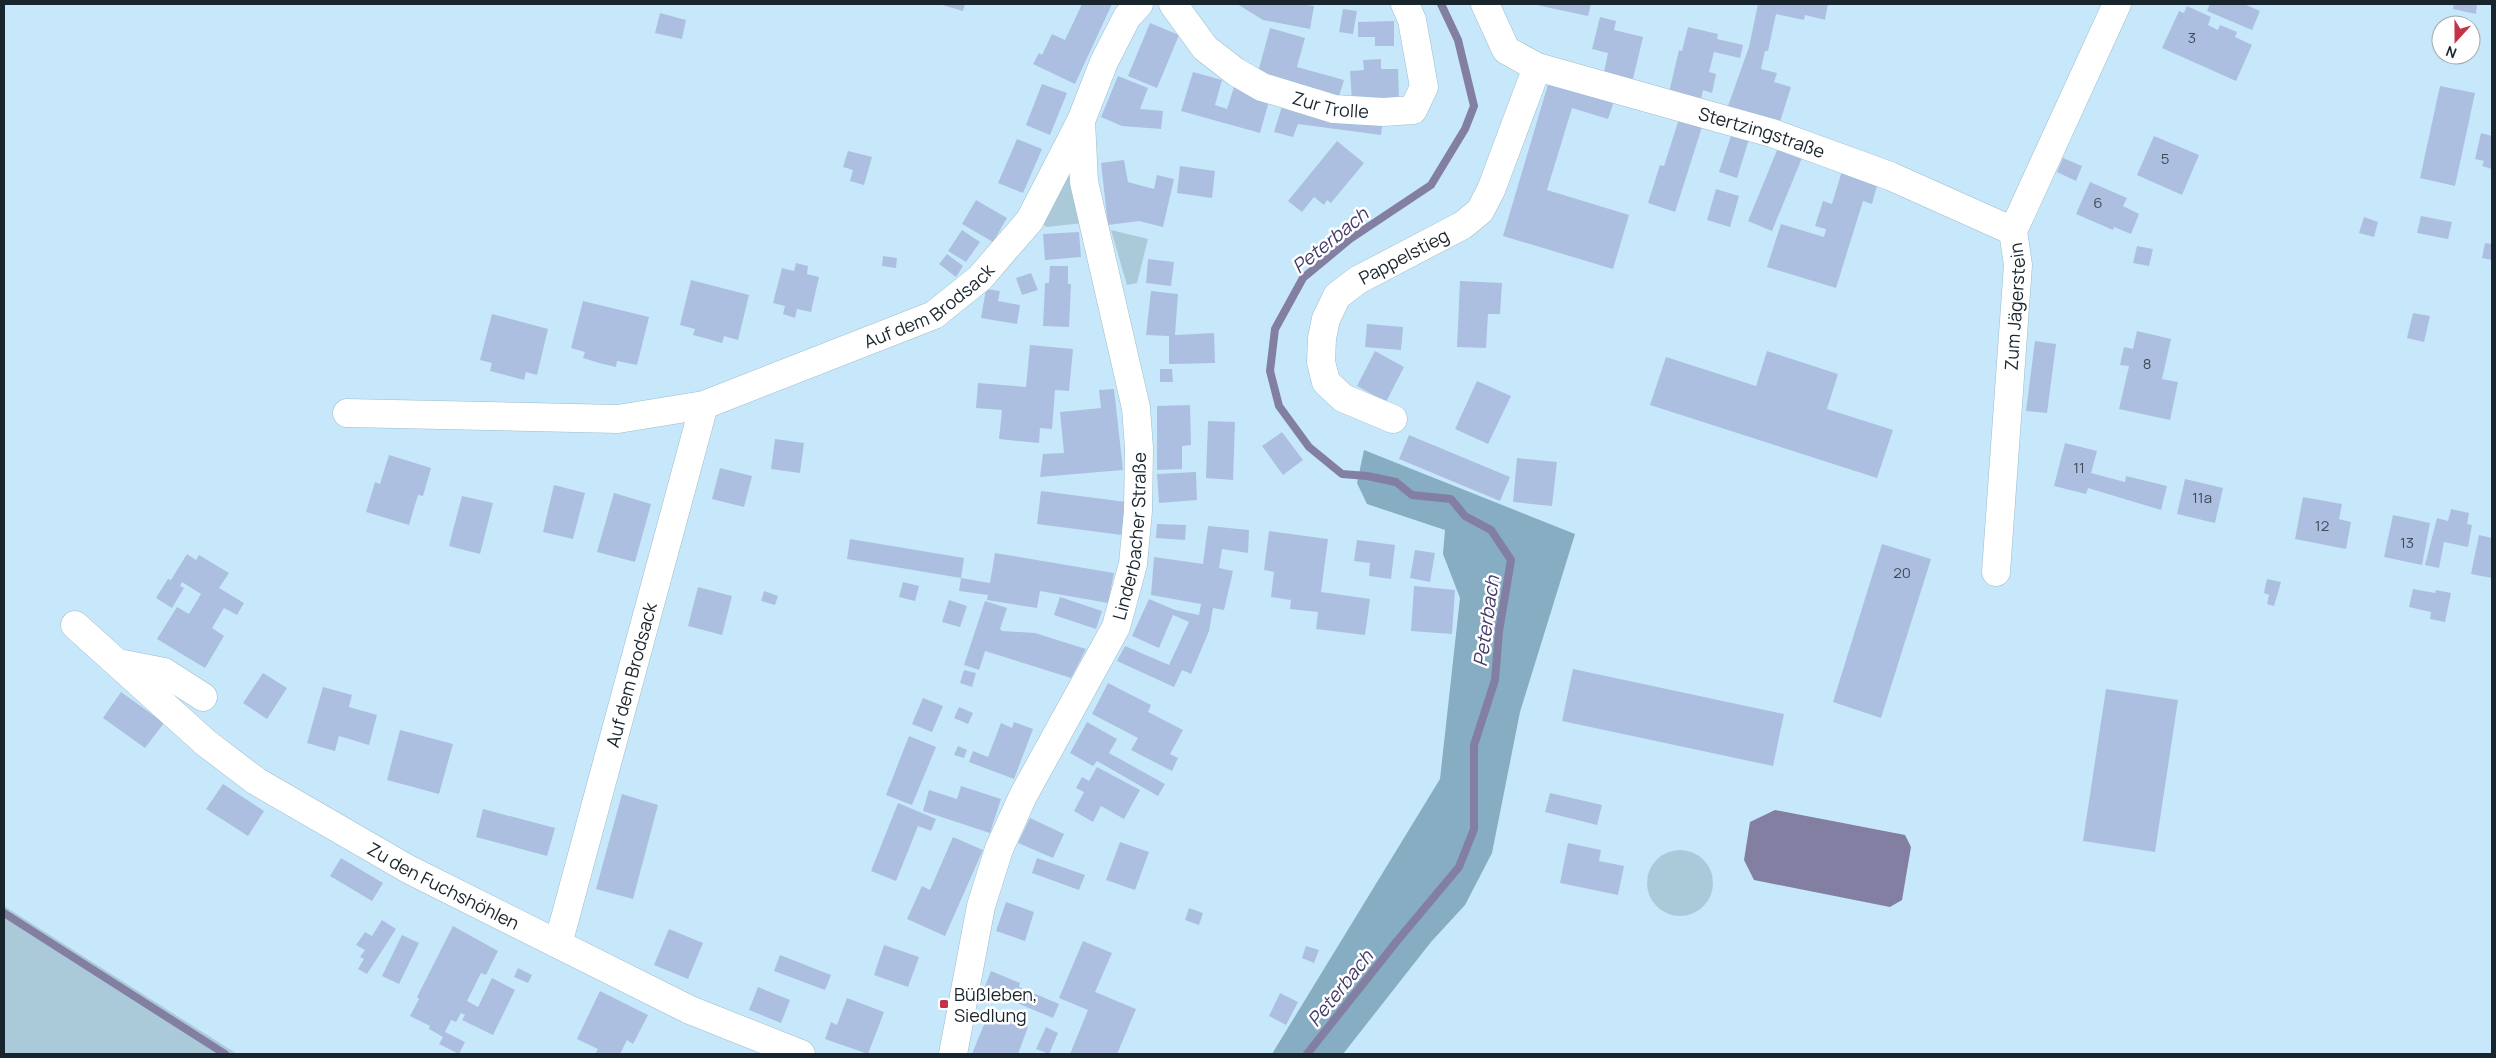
<svg xmlns="http://www.w3.org/2000/svg" width="2496" height="1058" font-family="Manrope,sans-serif">
<style>
.green{fill:#aac9d9}
.forest{fill:#86adc2}
.water{fill:#837fa2}
.lines{fill:none;stroke-linecap:round;stroke-linejoin:round}
.stream{stroke:#837fa2;stroke-width:8}
.building{fill:#acbfe1}
.minor-casing{stroke:#9cbccd;stroke-width:29}
.tertiary-casing{stroke:#9cbccd;stroke-width:29}
.minor{stroke:#fff;stroke-width:28}
.tertiary{stroke:#fff;stroke-width:28}
.poi-dot{fill:#c33246;stroke:#fff;stroke-width:2}
.labels{text-anchor:middle;dominant-baseline:central;stroke-width:5;stroke-linejoin:round;paint-order:stroke}
.number-label{font-size:15px;fill:#3e4c59}
.street-label{font-size:18px;fill:#19252c;stroke:#fff}
.poi-label{font-size:18px;fill:#19252c;stroke:#fff;text-anchor:start}
.water-label{font-size:19px;font-style:italic;fill:#443b6c;stroke:#fff}
</style>
<rect width="100%" height="100%" fill="#c7e8fa"/>
<g class="green">
<polygon points="1069,176 1073,176 1083,223 1046,227 1042,222 1064,178"/>
<polygon points="1111,230 1148,239 1137,283 1127,285"/>
<circle cx="1680" cy="883" r="33"/>
<polygon points="4,906 237,1054 4,1054"/>
</g>
<polygon class="forest" points="1364,450 1575,534 1520,712 1492,853 1465,905 1431,942 1343,1054 1272,1054 1440,779 1460,598 1443,554 1445,530 1367,504 1357,483"/>
<polygon class="water" points="1775,810 1905,835 1911,847 1902,900 1890,907 1754,880 1744,860 1750,822"/>
<g class="lines">
<g class="stream">
<polyline points="4,913 225,1054"/>
<polyline points="1307,1054 1397,941 1459,867 1474,829 1474,745 1495,680 1499,631 1511,560 1491,530 1465,516 1451,499 1412,495 1396,482 1367,476 1342,474 1309,447 1279,406 1270,371 1275,329 1303,278 1350,239 1431,185 1465,129 1474,106 1458,40 1441,4"/>
</g>
</g>
<g class="building">
<polygon points="939,4 965,4 963,11"/>
<polygon points="1082,4 1112,4 1075,84 1033,64 1039,53 1042,55 1052,34 1065,40"/>
<polygon points="1237,4 1300,4 1314,6 1310,29 1263,20"/>
<polygon points="1532,4 1591,4 1588,16"/>
<polygon points="1758,4 1828,4 1825,20 1805,15 1804,20 1776,14 1768,51 1765,51 1761,69 1777,73 1774,82 1791,87 1778,128 1740,116 1728,106 1749,47"/>
<polygon points="2210,4 2244,4 2260,11 2252,30 2207,11"/>
<polygon points="2454,4 2477,4 2476,14 2453,9"/>
<polygon points="2187,6 2211,17 2208,25 2218,30 2220,25 2237,32 2235,37 2252,45 2236,81 2162,48 2179,11 2184,13"/>
<polygon points="1343,9 1357,11 1353,34 1339,32"/>
<polygon points="660,13 686,20 682,39 655,33"/>
<polygon points="1600,17 1616,21 1614,30 1643,37 1632,83 1603,77 1608,53 1592,49"/>
<polygon points="1394,21 1394,46 1375,46 1375,37 1358,37 1358,22"/>
<polygon points="1150,23 1179,35 1157,88 1128,76"/>
<polygon points="1688,27 1718,34 1717,39 1743,45 1740,58 1714,52 1709,72 1716,74 1712,93 1703,90 1700,104 1668,97 1679,50 1682,51"/>
<polygon points="1270,28 1305,38 1297,67 1344,80 1337,103 1257,76"/>
<polygon points="1381,59 1381,69 1398,69 1399,99 1352,101 1350,71 1364,70 1363,60"/>
<polygon points="1193,72 1222,80 1215,105 1227,109 1235,84 1271,94 1260,133 1181,111"/>
<polygon points="1118,76 1148,88 1140,109 1163,111 1161,129 1122,126 1101,117"/>
<polygon points="1549,81 1614,101 1608,119 1572,108 1547,190 1629,215 1613,269 1503,236"/>
<polygon points="1042,84 1067,93 1050,135 1026,125"/>
<polygon points="2440,86 2475,93 2455,186 2420,178"/>
<polygon points="1283,103 1383,119 1381,135 1298,124 1293,137 1274,132"/>
<polygon points="1679,119 1702,127 1675,212 1648,203 1660,165 1664,166"/>
<polygon points="1732,133 1749,139 1737,178 1719,172"/>
<polygon points="2481,133 2492,136 2492,169 2482,166 2484,161 2475,159"/>
<polygon points="2154,136 2199,155 2182,195 2137,175"/>
<polygon points="1017,139 1042,149 1023,193 998,183"/>
<polygon points="1337,141 1364,163 1331,203 1327,200 1324,205 1314,197 1302,212 1288,201"/>
<polygon points="1780,143 1804,153 1772,231 1748,221"/>
<polygon points="848,151 872,157 864,185 850,181 853,170 843,167"/>
<polygon points="2063,158 2082,166 2076,181 2057,172"/>
<polygon points="1124,160 1128,182 1154,189 1157,175 1174,179 1163,227 1139,221 1108,225 1101,163"/>
<polygon points="1180,166 1215,171 1212,198 1177,193"/>
<polygon points="1842,171 1878,182 1872,204 1863,201 1836,288 1767,267 1781,224 1824,237 1826,229 1815,226 1823,201 1832,204"/>
<polygon points="2090,182 2127,198 2123,206 2139,214 2131,234 2114,227 2113,230 2076,214"/>
<polygon points="1716,189 1739,196 1730,227 1707,220"/>
<polygon points="976,200 1007,218 993,242 962,224"/>
<polygon points="2421,216 2452,222 2448,239 2417,233"/>
<polygon points="2364,217 2378,222 2374,237 2359,233"/>
<polygon points="962,230 980,242 966,262 948,251"/>
<polygon points="1079,232 1081,257 1045,260 1043,234"/>
<polygon points="2485,243 2492,244 2492,260 2482,258"/>
<polygon points="2137,246 2153,249 2149,266 2133,263"/>
<polygon points="947,254 963,266 956,277 939,264"/>
<polygon points="883,256 897,258 896,268 882,266"/>
<polygon points="1148,259 1174,262 1171,286 1146,283"/>
<polygon points="796,263 808,266 807,274 819,277 811,312 797,309 795,318 783,314 785,306 773,303 782,268 794,271"/>
<polygon points="1050,266 1068,266 1068,284 1071,284 1069,327 1043,326 1045,283 1049,283"/>
<polygon points="1031,273 1038,290 1022,295 1016,278"/>
<polygon points="691,280 749,295 738,340 724,336 722,343 708,339 693,335 695,329 680,325"/>
<polygon points="1460,281 1502,283 1500,314 1488,314 1486,348 1457,347"/>
<polygon points="986,289 1000,291 998,301 1020,305 1017,324 981,318"/>
<polygon points="1151,291 1178,294 1175,335 1214,333 1215,363 1169,364 1169,336 1146,335"/>
<polygon points="583,301 649,317 637,365 617,361 616,367 599,363 583,358 585,352 571,348"/>
<polygon points="2413,313 2430,316 2424,342 2407,338"/>
<polygon points="492,314 548,329 537,375 526,372 524,380 490,371 492,363 480,360"/>
<polygon points="1367,324 1403,327 1401,350 1365,347"/>
<polygon points="2137,331 2171,339 2162,379 2178,382 2170,420 2119,409 2129,366 2120,365 2124,347 2133,349"/>
<polygon points="2035,341 2056,344 2047,413 2026,411"/>
<polygon points="1030,345 1073,349 1069,391 1055,390 1052,429 1040,428 1039,443 999,439 1002,410 976,408 978,383 1026,387"/>
<polygon points="1375,351 1404,367 1386,402 1357,386"/>
<polygon points="1767,351 1838,374 1827,409 1893,430 1877,478 1650,405 1666,357 1756,386"/>
<polygon points="1160,369 1172,369 1173,382 1160,382"/>
<polygon points="1477,381 1511,396 1488,444 1455,429"/>
<polygon points="1114,389 1123,470 1040,477 1043,454 1064,453 1060,412 1101,408 1099,390"/>
<polygon points="1190,405 1191,445 1182,446 1182,469 1157,470 1157,406"/>
<polygon points="1208,421 1235,422 1233,480 1206,478"/>
<polygon points="1282,432 1303,460 1283,475 1262,446"/>
<polygon points="1409,435 1510,477 1500,501 1399,459"/>
<polygon points="775,439 804,443 800,473 771,469"/>
<polygon points="2065,443 2097,451 2091,473 2125,482 2126,476 2167,486 2161,510 2088,488 2086,494 2054,486"/>
<polygon points="389,455 431,468 423,496 418,495 409,525 366,512 375,482 380,484"/>
<polygon points="1517,458 1557,462 1552,506 1513,502"/>
<polygon points="720,468 752,476 744,507 712,499"/>
<polygon points="1196,472 1197,500 1159,503 1157,474"/>
<polygon points="2185,479 2223,488 2215,523 2177,514"/>
<polygon points="554,485 585,493 573,539 543,532"/>
<polygon points="1041,491 1126,502 1122,535 1037,524"/>
<polygon points="614,493 651,504 635,562 597,552"/>
<polygon points="462,496 493,503 480,554 449,546"/>
<polygon points="2303,497 2342,504 2339,519 2351,522 2346,549 2295,539"/>
<polygon points="2451,509 2469,513 2467,524 2472,525 2468,547 2444,542 2439,568 2425,565 2437,518 2448,521"/>
<polygon points="2393,515 2430,523 2422,565 2384,557"/>
<polygon points="1157,524 1186,525 1185,540 1156,538"/>
<polygon points="1208,526 1249,530 1248,553 1222,549 1219,568 1233,571 1224,610 1213,608 1209,631 1191,674 1182,670 1174,687 1117,661 1125,646 1169,665 1189,622 1173,615 1159,648 1132,636 1149,599 1175,610 1199,615 1201,604 1151,595 1154,557 1203,564"/>
<polygon points="1269,531 1328,539 1321,592 1370,599 1365,635 1316,629 1318,612 1290,609 1291,600 1271,597 1274,572 1264,570"/>
<polygon points="2479,535 2492,538 2492,578 2471,574"/>
<polygon points="850,539 964,558 961,578 847,559"/>
<polygon points="1357,540 1395,545 1391,579 1369,576 1370,563 1354,561"/>
<polygon points="1882,544 1931,559 1881,718 1833,702"/>
<polygon points="1415,550 1435,553 1430,582 1410,578"/>
<polygon points="995,553 1114,573 1108,603 1040,591 1037,608 987,600 988,595 959,591 961,578 990,583"/>
<polygon points="187,554 196,560 199,555 229,573 219,588 244,603 237,615 224,608 212,628 224,636 205,668 157,639 177,607 189,614 201,594 182,582 180,586 184,588 172,608 156,598 168,579 171,580"/>
<polygon points="2267,579 2281,582 2274,606 2267,604 2269,595 2264,593"/>
<polygon points="903,582 919,586 915,601 899,597"/>
<polygon points="1414,586 1455,590 1452,634 1411,631"/>
<polygon points="698,587 732,596 722,635 688,626"/>
<polygon points="2413,589 2435,593 2436,590 2451,593 2445,622 2430,619 2431,612 2409,607"/>
<polygon points="764,591 778,596 775,605 761,601"/>
<polygon points="1060,597 1102,611 1096,629 1054,615"/>
<polygon points="949,600 967,606 960,627 942,622"/>
<polygon points="985,601 1007,608 1000,629 1002,631 1035,633 1086,649 1071,678 985,651 979,670 964,665"/>
<polygon points="1573,669 1784,714 1773,766 1562,721"/>
<polygon points="964,670 976,673 972,687 960,683"/>
<polygon points="263,673 287,688 267,719 243,703"/>
<polygon points="1108,683 1151,705 1148,712 1183,730 1170,754 1178,758 1172,771 1131,750 1138,738 1092,714"/>
<polygon points="323,687 352,695 349,707 377,715 369,745 339,736 335,751 307,743"/>
<polygon points="2106,689 2178,700 2155,852 2083,841"/>
<polygon points="121,692 164,723 145,748 103,718"/>
<polygon points="923,698 943,706 932,732 912,724"/>
<polygon points="959,707 973,713 968,724 954,718"/>
<polygon points="1014,722 1033,729 1014,779 969,762 973,751 988,757 1001,723 1012,728"/>
<polygon points="1087,722 1117,739 1109,753 1165,784 1158,796 1097,761 1093,766 1070,753"/>
<polygon points="400,730 453,744 439,794 387,780"/>
<polygon points="909,736 936,747 912,805 886,795"/>
<polygon points="958,746 967,750 964,758 954,755"/>
<polygon points="1097,767 1140,790 1124,819 1101,806 1093,822 1074,811 1084,792 1076,788 1082,777 1089,781"/>
<polygon points="223,784 264,811 248,836 206,809"/>
<polygon points="961,786 1001,799 990,833 923,811 929,790 957,799"/>
<polygon points="1550,793 1602,805 1597,825 1545,812"/>
<polygon points="622,794 658,805 633,899 596,889"/>
<polygon points="898,803 936,819 931,831 918,826 896,881 871,871"/>
<polygon points="483,809 555,828 547,856 476,837"/>
<polygon points="1030,818 1064,834 1053,858 1018,843"/>
<polygon points="953,837 983,850 945,936 907,919 922,886 930,890"/>
<polygon points="1120,842 1149,852 1135,890 1106,880"/>
<polygon points="1568,843 1601,850 1599,861 1624,866 1618,895 1560,883"/>
<polygon points="341,858 383,883 372,901 330,876"/>
<polygon points="1037,858 1085,875 1079,890 1032,873"/>
<polygon points="1006,902 1034,912 1025,941 996,931"/>
<polygon points="1189,908 1203,913 1199,925 1185,920"/>
<polygon points="382,920 396,929 367,974 358,969 364,959 360,957 365,950 356,945 365,932 372,936"/>
<polygon points="453,926 498,951 486,975 481,973 467,1001 478,1007 492,978 515,990 493,1035 462,1020 465,1015 461,1013 456,1022 451,1020 445,1032 465,1042 459,1054 439,1044 443,1037 429,1029 430,1026 410,1016 419,999 417,997"/>
<polygon points="669,929 703,943 688,979 654,965"/>
<polygon points="402,935 419,943 399,984 382,976"/>
<polygon points="1083,941 1112,953 1095,992 1136,1009 1117,1054 1070,1054 1088,1010 1059,998"/>
<polygon points="884,945 919,957 908,987 874,975"/>
<polygon points="1306,946 1319,950 1314,963 1302,958"/>
<polygon points="780,955 831,975 825,990 774,971"/>
<polygon points="518,968 532,975 528,983 514,977"/>
<polygon points="991,971 1020,983 1019,987 1059,1004 1053,1018 984,989"/>
<polygon points="758,987 790,1000 781,1023 749,1010"/>
<polygon points="600,991 648,1015 633,1044 627,1040 620,1054 595,1054 598,1049 577,1039"/>
<polygon points="1280,993 1298,1002 1286,1025 1269,1016"/>
<polygon points="847,998 884,1012 868,1054 825,1039 831,1022 837,1025"/>
<polygon points="989,1012 1028,1027 1018,1054 972,1054"/>
<polygon points="1046,1027 1058,1033 1049,1054 1036,1049"/>
</g>
<g class="lines">
<g class="minor-casing">
<g id="minor">
<path id="s1" d="M 1173,4 L 1205,48 L 1236,72 L 1262,87 L 1334,109 L 1383,112 L 1413,110 L 1424,87 L 1412,20 L 1405,4"/>
<path id="s2" d="M 1485,4 L 1506,50 L 1537,67 L 1772,133 L 1890,176 L 2013,231"/>
<path id="s3" d="M 347,413 L 618,419 L 704,405 L 934,315 L 980,278 L 1030,220 L 1081,121"/>
<path id="s4" d="M 1393,419 L 1343,398 L 1326,382 L 1321,362 L 1322,338 L 1326,319 L 1337,296 L 1358,280 L 1463,225 L 1480,211 L 1491,190 L 1537,67"/>
<path id="s5" d="M 1996,572 L 2018,265 L 2013,231 L 2117,4"/>
<path id="s6" d="M 75,625 L 206,743 L 256,781 L 408,869 L 690,1010 L 801,1054"/>
<polyline points="118,663 164,672 203,697"/>
<path id="s7" d="M 558,944 L 704,405"/>
</g>
</g>
<g class="tertiary-casing">
<g id="tertiary">
<path id="s8" d="M 953,1054 L 981,906 L 999,849 L 1023,796 L 1116,627 L 1133,564 L 1138,511 L 1139,448 L 1136,408 L 1084,182 L 1081,121 L 1104,62 L 1127,17 L 1139,4"/>
</g>
</g>
<use href="#minor" class="minor"/>
<use href="#tertiary" class="tertiary"/>
</g>
<rect class="poi-dot" x="939" y="999" width="10" height="10" rx="2.5"/>
<g class="labels">
<g class="number-label">
<text x="2192" y="37">3</text>
<text x="2165" y="158">5</text>
<text x="2098" y="202">6</text>
<text x="2147" y="363">8</text>
<text x="2079" y="467">11</text>
<text x="2202" y="497">11a</text>
<text x="2322" y="525">12</text>
<text x="2407" y="542">13</text>
<text x="1902" y="572">20</text>
</g>
<g class="street-label">
<text stroke="none"><textPath href="#s1" startOffset="195">Zur Trolle</textPath></text>
<text stroke="none"><textPath href="#s2" startOffset="320">Stertzingstraße</textPath></text>
<text stroke="none"><textPath href="#s4" startOffset="245">Pappelstieg</textPath></text>
<text stroke="none"><textPath href="#s3" startOffset="605">Auf dem Brodsack</textPath></text>
<text stroke="none"><textPath href="#s5" startOffset="266">Zum Jägerstein</textPath></text>
<text stroke="none"><textPath href="#s8" startOffset="554">Linderbacher Straße</textPath></text>
<text stroke="none"><textPath href="#s7" startOffset="279">Auf dem Brodsack</textPath></text>
<text stroke="none"><textPath href="#s6" startOffset="454">Zu den Fuchshöhlen</textPath></text>
</g>
<g class="poi-label">
<text x="954" y="994">Büßleben,<tspan x="954" dy="21">Siedlung</tspan></text>
</g>
<g class="water-label">
<text transform="translate(1330 240) rotate(-39)">Peterbach</text>
<text transform="translate(1486 621) rotate(-82)">Peterbach</text>
<text transform="translate(1340 988) rotate(-51)">Peterbach</text>
</g>
</g>
<rect width="2496" height="1058" fill="none" stroke="#19252c" stroke-width="10"/>
<g transform="translate(2456 40) rotate(201)"><circle r="24" fill="#ffffff" stroke="#a3a8ab"/>
<path d="M0-4L9 19L0 12L-9 19Z" fill="#c33246"/>
<text y="-8" font-size="14" font-weight="bold" text-anchor="middle" fill="#19252c">N</text>
</g>
</svg>
